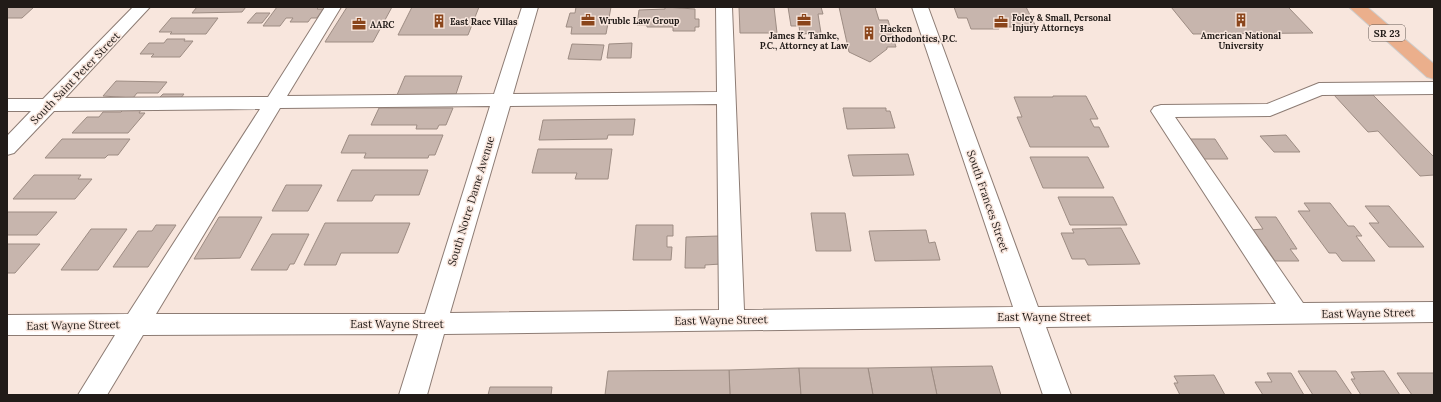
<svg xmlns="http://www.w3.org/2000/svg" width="1441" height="402" font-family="Lora,serif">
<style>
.building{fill:#c7b5ad;stroke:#9d8c83}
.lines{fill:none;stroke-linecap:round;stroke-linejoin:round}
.minor-casing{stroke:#8d7c74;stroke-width:2}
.major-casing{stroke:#cecdcc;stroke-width:2}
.minor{fill:#fff;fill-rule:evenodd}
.major{fill:#ebaf8c;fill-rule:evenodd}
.labels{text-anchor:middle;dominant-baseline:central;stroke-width:3;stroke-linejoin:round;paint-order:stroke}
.far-poi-label{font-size:9px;font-weight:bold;fill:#211b18;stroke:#f8e6dd;text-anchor:start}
.shield{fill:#f8e6dd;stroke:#625853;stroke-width:1}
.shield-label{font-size:10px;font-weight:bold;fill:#211b18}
.street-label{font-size:11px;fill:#211b18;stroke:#f8e6dd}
</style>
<rect width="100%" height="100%" fill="#f8e6dd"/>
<g class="building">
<polygon points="7,7 34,7 22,18 7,18"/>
<polygon points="197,7 246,7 242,12 192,13"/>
<polygon points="277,7 319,7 317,9 323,9 317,18 311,18 308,22 290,22 293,18 286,18 280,26 263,26"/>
<polygon points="347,7 392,7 373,42 325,42"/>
<polygon points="412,7 479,7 468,35 398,35"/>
<polygon points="576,7 611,7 606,34 571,34 572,27 566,27 570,13 575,13"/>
<polygon points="665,7 695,9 695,19 699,19 699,27 695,27 695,31 673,31 673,27 647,27 647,25 637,25 639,10 665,9"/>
<polygon points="739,7 774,7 777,33 740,33"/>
<polygon points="788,7 821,7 823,14 818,14 821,33 800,34 799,26 791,26"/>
<polygon points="839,7 875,7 879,20 888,20 896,47 887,47 887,49 870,62 849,52"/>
<polygon points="954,7 1026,7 1036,27 998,27 999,29 971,29 967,18 958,18"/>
<polygon points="1171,7 1288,7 1313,33 1193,34"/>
<polygon points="256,13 270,13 262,23 247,23"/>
<polygon points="171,18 218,18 206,34 170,34 172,32 159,32"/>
<polygon points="167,39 185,39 184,41 193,41 180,57 151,57 154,54 140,54 149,43 164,43"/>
<polygon points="632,43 631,58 607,58 609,44"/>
<polygon points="572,44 604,45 601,60 568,59"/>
<polygon points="405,76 462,76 456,94 397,95"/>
<polygon points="116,81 167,82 158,93 137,93 133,98 103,96"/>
<polygon points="163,94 184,94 179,100 157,100"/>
<polygon points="1334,95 1373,95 1434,157 1434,175 1420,176 1378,131 1368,132"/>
<polygon points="1053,96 1086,96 1098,119 1090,119 1094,127 1099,127 1109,147 1030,147 1017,117 1022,117 1014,97 1053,97"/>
<polygon points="379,108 453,108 446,125 439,125 437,129 416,129 417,125 371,125"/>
<polygon points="843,108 886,108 886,111 890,111 895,128 847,129"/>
<polygon points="123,110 141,110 139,113 145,113 128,133 72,133 87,117 99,117 103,112 121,112"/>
<polygon points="635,119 633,135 608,135 607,139 539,140 543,120"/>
<polygon points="349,135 443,135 435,155 429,155 428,158 364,158 366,153 341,153"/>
<polygon points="1286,135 1300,152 1274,152 1260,136"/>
<polygon points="62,139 130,139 118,155 108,155 105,158 45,158"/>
<polygon points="1190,139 1215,139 1228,159 1202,159"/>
<polygon points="538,149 612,149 608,179 575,179 577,173 532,173"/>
<polygon points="908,154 914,175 853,176 848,155"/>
<polygon points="1030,157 1088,157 1104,188 1043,188"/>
<polygon points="352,170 428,170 419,195 375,195 372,201 337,201"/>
<polygon points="34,175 81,175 78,179 92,179 75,199 13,199"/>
<polygon points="286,185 322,185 308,211 272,211"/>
<polygon points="1058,197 1113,197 1127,225 1070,225"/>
<polygon points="1304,203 1330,203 1348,226 1354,226 1362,236 1356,236 1375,261 1342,261 1336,253 1329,253 1298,211 1310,211"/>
<polygon points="1365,206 1389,206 1424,247 1389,247 1369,223 1379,223"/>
<polygon points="7,212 57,212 37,235 7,235"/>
<polygon points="811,213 845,213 851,251 816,251"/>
<polygon points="219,217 262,217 240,258 194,259"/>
<polygon points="1255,217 1276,217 1297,249 1290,249 1299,261 1275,261 1265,246 1261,246 1250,230 1263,229"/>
<polygon points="325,223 410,223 398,253 341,253 336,265 304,265"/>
<polygon points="156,225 176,225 148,267 113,267 138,231 152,231"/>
<polygon points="636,225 673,225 673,236 667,236 667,247 672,247 671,260 633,260"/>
<polygon points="1121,228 1140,264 1088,265 1085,259 1072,259 1061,233 1074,233 1072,229"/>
<polygon points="91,229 127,229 98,270 61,270"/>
<polygon points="926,230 929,243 935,242 940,260 875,261 869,231"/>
<polygon points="272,234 309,234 294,264 290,264 287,270 251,270"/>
<polygon points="719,236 721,264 705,265 705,268 685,268 686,237"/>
<polygon points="7,244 40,244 15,273 7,273"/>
<polygon points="992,366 1001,395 937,395 931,367"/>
<polygon points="931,367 937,395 873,395 868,368"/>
<polygon points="799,368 801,395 730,395 729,370"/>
<polygon points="799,368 868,368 873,395 801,395"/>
<polygon points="729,370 730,395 605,395 608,371"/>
<polygon points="1298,371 1336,371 1352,395 1313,395"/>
<polygon points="1384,371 1400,395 1361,395 1351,379 1355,379 1351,372"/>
<polygon points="1267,373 1291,373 1304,395 1263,395 1255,382 1272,382"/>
<polygon points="1397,373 1434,373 1434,395 1412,395"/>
<polygon points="1214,375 1225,395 1180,395 1174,383 1178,383 1174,376"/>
<polygon points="490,387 552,387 551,395 488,395"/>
</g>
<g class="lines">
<g class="minor-casing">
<path id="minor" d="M 133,7 L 150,7 L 65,98 L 268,97 L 325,7 L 341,7 L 287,96 L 494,94 L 522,7 L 538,7 L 513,94 L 717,92 L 716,7 L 732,7 L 744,310 L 1013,307 L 912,7 L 928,7 L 1038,307 L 1276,304 L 1151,111 L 1154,107 L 1161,105 L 1267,104 L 1319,83 L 1434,82 L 1434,94 L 1322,95 L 1270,116 L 1175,117 L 1303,303 L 1434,302 L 1434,322 L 1046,327 L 1071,395 L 1043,395 L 1020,327 L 444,334 L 427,395 L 399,395 L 418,334 L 143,335 L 107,395 L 78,395 L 115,335 L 7,335 L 7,315 L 128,314 L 260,109 L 54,111 L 14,153 L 7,155 L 7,136 L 31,111 L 7,111 L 7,99 L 43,99 ZM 717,104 L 719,310 L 450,313 L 510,106 ZM 490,106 L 425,314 L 156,314 L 280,108 Z"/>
</g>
<g class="major-casing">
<polygon id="major" points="1349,7 1367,7 1434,64 1434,79 1427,77"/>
</g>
<use href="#minor" class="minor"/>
<use href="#major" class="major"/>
</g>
<defs>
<g id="office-bare" transform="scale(1.08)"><path d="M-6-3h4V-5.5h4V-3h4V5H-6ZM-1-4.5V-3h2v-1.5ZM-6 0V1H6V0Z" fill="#8a451b" stroke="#f8e6dd" stroke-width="2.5" paint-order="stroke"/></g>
<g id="building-bare" transform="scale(1.08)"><path d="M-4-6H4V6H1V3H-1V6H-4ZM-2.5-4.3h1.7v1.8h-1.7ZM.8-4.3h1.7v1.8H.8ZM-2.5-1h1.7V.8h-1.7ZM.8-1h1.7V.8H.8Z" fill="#8a451b" stroke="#f8e6dd" stroke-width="2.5" paint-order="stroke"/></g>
</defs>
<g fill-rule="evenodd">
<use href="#office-bare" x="588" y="20"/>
<use href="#office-bare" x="804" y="20"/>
<use href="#building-bare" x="1241" y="20"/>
<use href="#building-bare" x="439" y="21"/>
<use href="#office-bare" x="1001" y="22"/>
<use href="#office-bare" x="359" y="24"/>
<use href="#building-bare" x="869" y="33"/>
</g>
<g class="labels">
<g class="far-poi-label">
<text x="1012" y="17">Foley &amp; Small, Personal<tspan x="1012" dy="10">Injury Attorneys</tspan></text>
<text x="599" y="20">Wruble Law Group</text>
<text x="450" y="21">East Race Villas</text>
<text x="370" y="24">AARC</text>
<text x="880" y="28">Hacken<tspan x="880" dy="10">Orthodontics, P.C.</tspan></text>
<text x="804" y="35" text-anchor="middle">James K. Tamke,<tspan x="804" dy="10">P.C., Attorney at Law</tspan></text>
<text x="1241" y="35" text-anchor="middle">American National<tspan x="1241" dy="10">University</tspan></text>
</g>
<rect class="shield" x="1369" y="25" width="36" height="16" rx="3"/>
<g class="shield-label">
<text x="1387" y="33">SR 23</text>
</g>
<g class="street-label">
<text transform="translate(75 78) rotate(-46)">South Saint Peter Street</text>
<text transform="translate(471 201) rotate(-73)">South Notre Dame Avenue</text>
<text transform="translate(988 201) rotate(71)">South Frances Street</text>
<text transform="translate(1368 313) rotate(-1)">East Wayne Street</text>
<text x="1044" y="317">East Wayne Street</text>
<text transform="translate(721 320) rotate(-1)">East Wayne Street</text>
<text x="397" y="324">East Wayne Street</text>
<text transform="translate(73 325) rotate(-1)">East Wayne Street</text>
</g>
</g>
<rect width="1441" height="402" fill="none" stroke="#211b18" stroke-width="16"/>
</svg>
